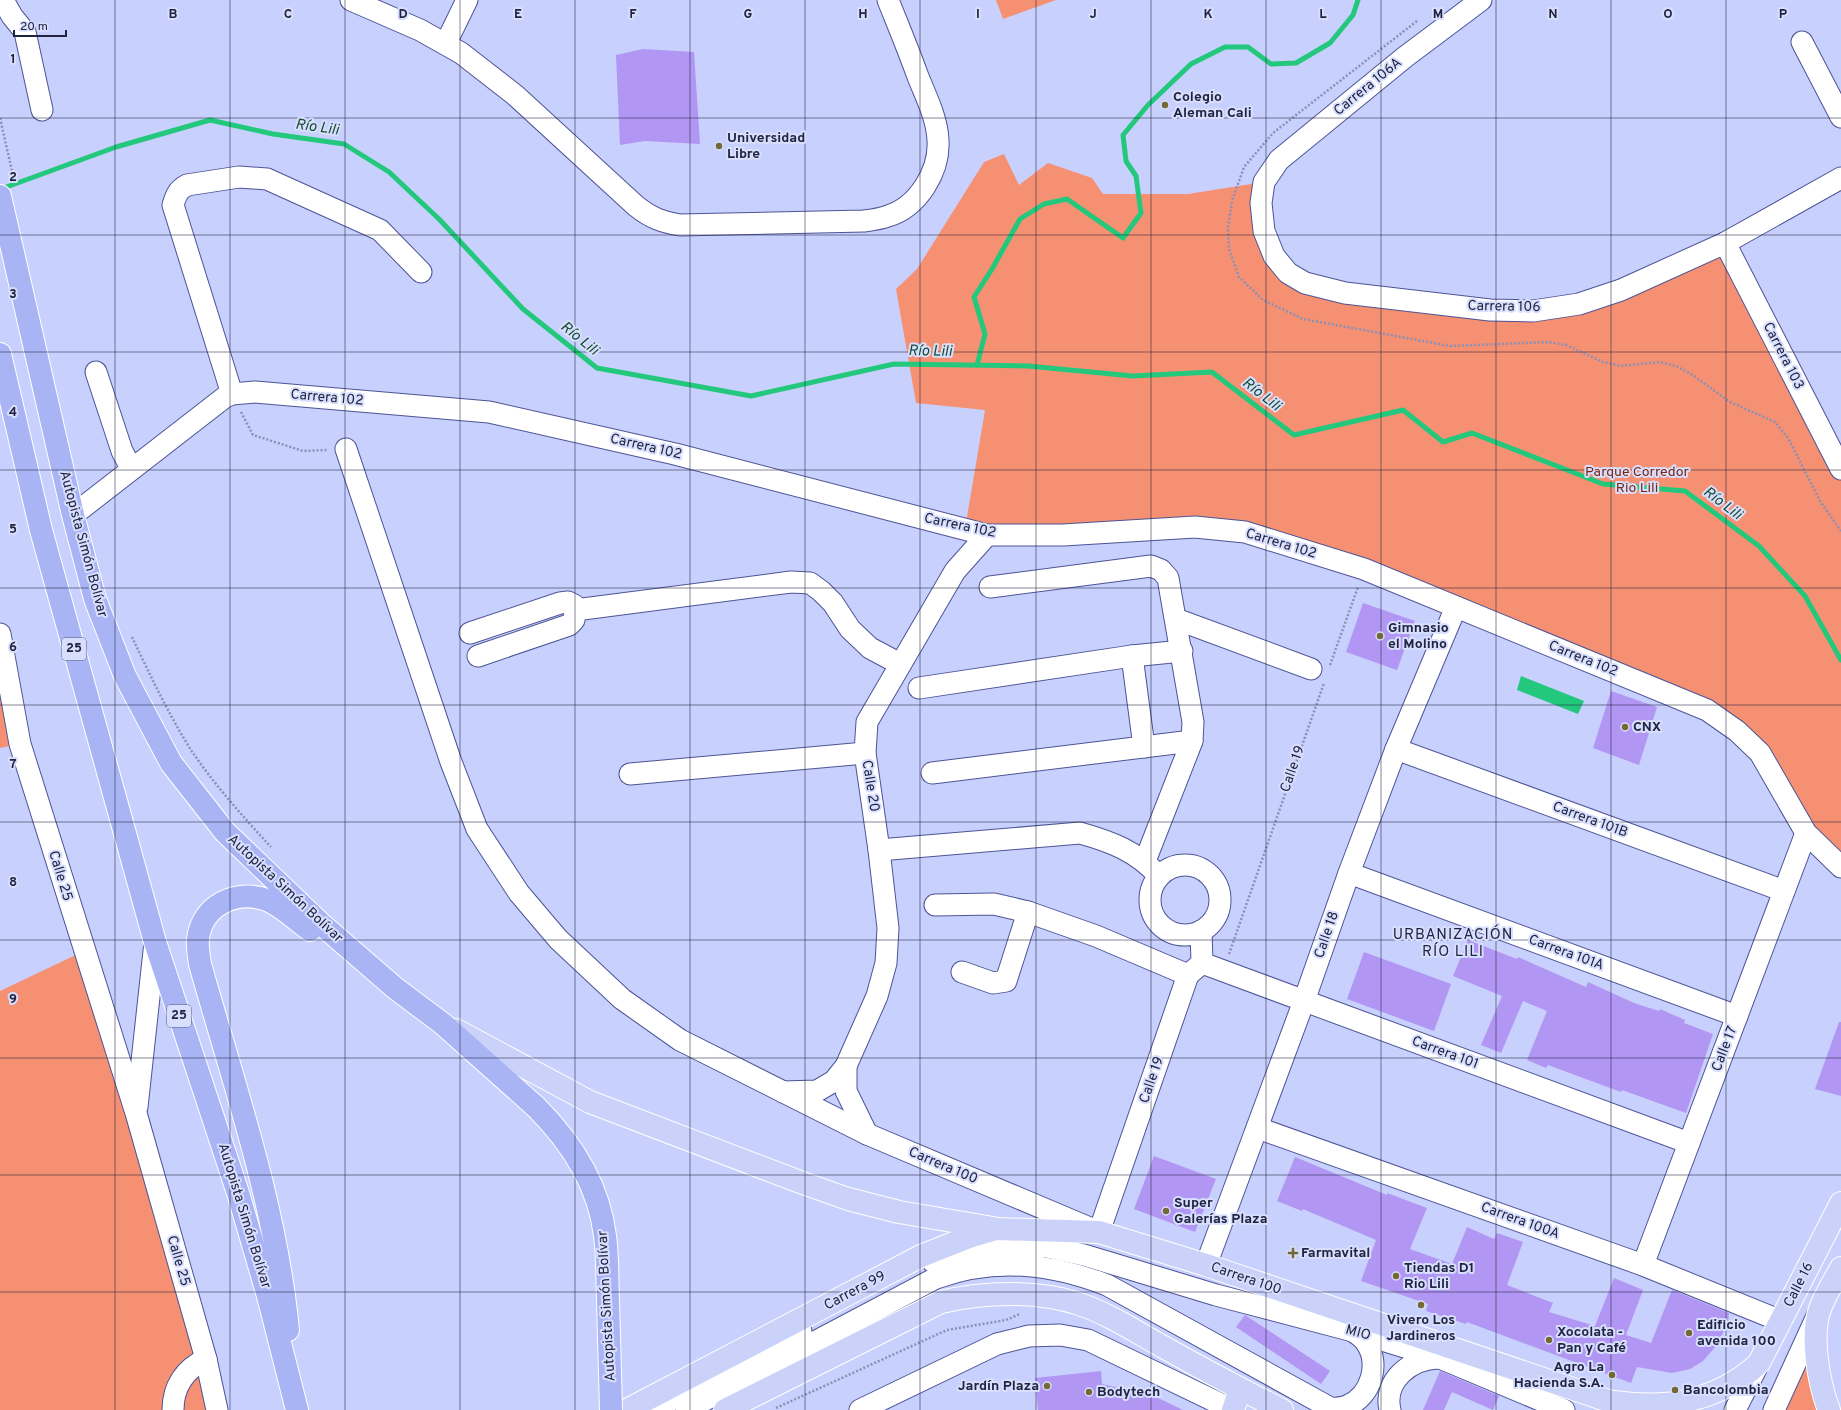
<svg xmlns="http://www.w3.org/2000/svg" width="1841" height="1410" font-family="Overpass,sans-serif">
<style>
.green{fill:#f69072}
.water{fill:#24c87d}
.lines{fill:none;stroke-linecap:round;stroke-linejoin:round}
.stream{stroke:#24c87d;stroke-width:5}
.building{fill:#b296f3}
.minor-casing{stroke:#4d5496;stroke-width:23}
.major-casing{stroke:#fff;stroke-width:24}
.highway-casing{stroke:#fff;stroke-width:24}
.path{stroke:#8990b6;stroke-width:2.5;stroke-dasharray:2 2;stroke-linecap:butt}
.minor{stroke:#fff;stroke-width:21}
.major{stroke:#cbd2f9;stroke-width:22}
.highway{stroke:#a9b4f5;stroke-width:22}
.highway-bridge-casing{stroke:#fff;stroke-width:24;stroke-linecap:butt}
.highway-bridge{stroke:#a9b4f5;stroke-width:22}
.grid{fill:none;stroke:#202440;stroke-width:1;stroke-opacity:0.55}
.poi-dot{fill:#746935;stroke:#d8defd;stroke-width:1.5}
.labels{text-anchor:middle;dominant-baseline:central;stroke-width:4;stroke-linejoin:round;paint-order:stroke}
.shield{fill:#d8defd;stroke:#575c79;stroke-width:1}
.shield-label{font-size:13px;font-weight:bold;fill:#202440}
.street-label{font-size:14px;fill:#202440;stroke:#d8defd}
.poi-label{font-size:14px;font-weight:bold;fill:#202440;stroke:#d8defd;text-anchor:start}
.park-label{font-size:14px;fill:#78270e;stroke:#d8defd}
.water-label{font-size:15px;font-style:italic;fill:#124d2f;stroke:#d8defd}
.neighbourhood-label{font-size:15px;letter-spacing:1px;fill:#202440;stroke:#d8defd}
.grid-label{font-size:13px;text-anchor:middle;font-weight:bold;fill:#202440;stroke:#d8defd;stroke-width:4;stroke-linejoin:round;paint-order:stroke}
</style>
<rect width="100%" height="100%" fill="#c8d0fd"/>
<g class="green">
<polygon points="996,0 1056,0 1003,19"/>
<polygon points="1004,154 1019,185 1048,163 1092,178 1103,194 1188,194 1264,182 1264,231 1305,283 1533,311 1725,243 1841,469 1841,867 1737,731 1245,532 965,529 985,410 916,403 896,289 917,269 984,162"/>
<polygon points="0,634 20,744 0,748"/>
<polygon points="84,951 217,1410 0,1410 0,991"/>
<polygon points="1819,1310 1829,1410 1774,1410"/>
</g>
<polygon class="water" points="1521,676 1584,701 1578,714 1517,690"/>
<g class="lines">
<g class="stream">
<polyline points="1,189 116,147 210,120 273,134 344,144 389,172 439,219 523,309 597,368 751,396 894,364 1028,366 1133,376 1212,372 1294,435 1403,410 1443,442 1472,433 1603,484 1685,491 1759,546 1805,596 1841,660"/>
<polyline points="977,365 985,334 974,297 992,269 1020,219 1044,204 1067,199 1123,238 1141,213 1136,176 1126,161 1123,135 1148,105 1191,64 1225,47 1248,47 1271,64 1296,63 1330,43 1353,15 1358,0"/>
</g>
</g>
<g class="building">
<polygon points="643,49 694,52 700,144 645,141 620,145 616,55"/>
<polygon points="1363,603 1415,621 1397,670 1346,652"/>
<polygon points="1611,691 1657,707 1639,765 1593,748"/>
<polygon points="1468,940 1517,959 1518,957 1586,987 1588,982 1634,1003 1659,1011 1660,1009 1685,1020 1684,1023 1713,1034 1686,1113 1622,1090 1621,1092 1548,1065 1546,1068 1527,1060 1547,1011 1523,1001 1501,1053 1481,1045 1502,996 1453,976"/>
<polygon points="1364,952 1451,984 1434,1031 1347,999"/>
<polygon points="1839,1022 1841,1022 1841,1096 1815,1089"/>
<polygon points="1154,1156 1216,1179 1195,1232 1134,1209"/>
<polygon points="1295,1157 1387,1195 1387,1193 1427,1208 1410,1249 1452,1264 1467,1227 1494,1239 1497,1233 1523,1242 1507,1285 1553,1303 1549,1312 1595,1326 1614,1278 1643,1290 1626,1335 1651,1343 1672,1290 1729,1313 1728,1322 1717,1345 1703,1361 1690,1369 1672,1373 1637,1367 1631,1383 1467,1322 1466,1324 1426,1311 1428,1304 1361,1281 1376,1240 1303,1209 1302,1211 1277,1201"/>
<polygon points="1245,1315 1330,1371 1321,1384 1236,1327"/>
<polygon points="1101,1371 1102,1384 1154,1396 1183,1410 1038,1410 1035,1378"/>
<polygon points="1440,1371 1499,1396 1493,1410 1452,1392 1444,1410 1423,1410"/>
</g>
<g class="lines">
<g class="minor-casing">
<g id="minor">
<polyline points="3,0 12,16 25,32 42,110"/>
<path d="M 351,0 L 420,30 L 461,53 L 515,95 L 636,206 C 651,218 662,222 680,225 L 864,221 C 872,220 880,219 888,216 C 918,207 940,171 938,140 C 937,117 925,95 917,74 C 908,49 898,25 888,0"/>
<polyline points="1481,0 1405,57 1279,160 1264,182 1261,203 1264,231 1274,256 1288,273 1305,283 1345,293 1490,310 1533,311 1579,304 1621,290 1725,243 1841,178"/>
<polyline points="1802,42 1841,117"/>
<polyline points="446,43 467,0"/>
<polyline points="1725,243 1841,469"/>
<polyline points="96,372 122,451 131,468"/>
<path d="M 232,394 L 173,205 C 176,195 178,190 187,185 L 239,177 L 267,179 L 380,230 L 421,272"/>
<polyline points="346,449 451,762 477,829 519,893 558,939 622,999 680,1040 867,1134 1099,1232 1188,975 1202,963 1201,931"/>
<polyline points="73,515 225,397 232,394 255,392 489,412 675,454 987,535 1063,535 1195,527 1245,532 1364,569 1707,710 1737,731 1760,753 1806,833 1841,867"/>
<polyline points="990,587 1151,566 1161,570 1168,578 1193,722 1192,741 1145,861"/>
<polyline points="575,610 791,582 810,583 821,591 833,603 850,629 870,648 900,664"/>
<polyline points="1176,619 1311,669"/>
<polyline points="470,633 560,603 568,602 574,605 575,610 574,620 569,625 478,656"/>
<polyline points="0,634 20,744 136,1113 206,1359 217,1410"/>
<polyline points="1132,656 1144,747"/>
<polyline points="919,688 1132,656 1182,651"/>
<polyline points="1396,749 1784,891"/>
<polyline points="932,773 1192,741"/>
<polyline points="630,774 865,753"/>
<path d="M 879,850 L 1080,833 C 1112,842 1136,851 1159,876"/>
<circle cx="1185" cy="900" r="35"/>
<polyline points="1349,873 1737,1016"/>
<polyline points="935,905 994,904 1028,912 1096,936 1188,975"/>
<polyline points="1202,963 1689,1143"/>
<polyline points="962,972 993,983 1006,981 1028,912"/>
<polyline points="846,1066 846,1091 867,1134"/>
<polyline points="783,1092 817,1091 834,1081 846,1066 877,996 886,963 888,928 879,850 865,753 867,722 955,571 987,535"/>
<polyline points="137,1107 155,942"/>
<polyline points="1258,1128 1643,1265 1781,1321"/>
<polyline points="933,1262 952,1255 997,1245 1047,1247 1084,1255 1216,1295 1353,1331 1440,1358 1564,1410"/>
<polyline points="1206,1265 1304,1001 1349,873 1396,749 1456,607"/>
<polyline points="1643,1265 1806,833"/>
<path d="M 1331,1409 C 1336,1408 1342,1408 1347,1406 C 1372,1396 1381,1362 1365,1341 C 1362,1337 1357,1334 1353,1331"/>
<path d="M 173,1410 C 173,1386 185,1369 206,1359"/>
<polyline points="652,1410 801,1331"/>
<path d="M 686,1410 L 936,1278 C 995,1257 1050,1263 1107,1285 L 1334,1410"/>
<polyline points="860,1410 997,1344 1029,1336 1060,1335 1088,1340 1233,1410"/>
<path d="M 1390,1410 C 1383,1380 1411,1359 1438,1358"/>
<polyline points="1735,1410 1759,1363"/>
<polyline points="1774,1410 1817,1316"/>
</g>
</g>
<g class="major-casing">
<g id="major">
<polyline points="456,1030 590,1102 800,1182 848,1199 899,1212 993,1228"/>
<path d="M 1616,1402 C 1668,1410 1720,1400 1759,1363 L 1841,1203"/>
<polyline points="627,1410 921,1256 969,1237 996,1229 1099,1232 1206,1265 1606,1400 1631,1410"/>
<path d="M 725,1410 L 941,1302 C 983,1292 1038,1290 1079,1304 C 1107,1313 1133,1330 1158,1344 C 1199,1367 1240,1389 1282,1410"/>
<polyline points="1233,1410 1240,1390"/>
<path d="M 1829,1410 C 1819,1384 1810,1336 1820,1309 C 1825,1295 1834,1281 1841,1268"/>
</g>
</g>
<g class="highway-casing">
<g id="highway">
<polyline points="0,196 73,515 95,599 125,676 171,763 225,832 320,923 395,988 443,1024 536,1107"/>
<polyline points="0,354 41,530 155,942 238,1193 268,1296 297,1410"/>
<path d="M 288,1330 C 276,1205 234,1085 200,964 C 199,956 197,948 198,939 C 202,905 236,889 267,900 C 282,906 296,920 310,930"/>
</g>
</g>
<g class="path">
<polyline points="1417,21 1273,133 1244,167 1232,201 1228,227 1229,249 1239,277 1263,300 1303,319 1450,346 1549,342 1566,345 1603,362 1621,366 1659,362 1676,366 1691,374 1730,402 1775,422 1788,438 1820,501 1841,531"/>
<polyline points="0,118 15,184"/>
<polyline points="241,412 253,435 303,451 327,450"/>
<path d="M 132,637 C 149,673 170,717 191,750 C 213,783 244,818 271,847"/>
<polyline points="1330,665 1358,587"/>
<polyline points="1229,954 1324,683"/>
<polyline points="776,1408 947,1330 1006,1320 1020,1314"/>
</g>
<use href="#minor" class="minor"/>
<use href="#major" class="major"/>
<use href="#highway" class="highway"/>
<g class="highway-bridge-casing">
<path id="highway-bridge" d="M 536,1107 C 572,1143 599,1185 605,1236 C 608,1257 607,1279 608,1300 C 609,1337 610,1373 611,1410"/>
</g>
<use href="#highway-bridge" class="highway-bridge"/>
</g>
<path class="grid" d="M 115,0 L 115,1410M 230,0 L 230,1410M 345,0 L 345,1410M 460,0 L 460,1410M 575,0 L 575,1410M 690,0 L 690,1410M 805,0 L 805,1410M 920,0 L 920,1410M 1036,0 L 1036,1410M 1151,0 L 1151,1410M 1266,0 L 1266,1410M 1381,0 L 1381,1410M 1496,0 L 1496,1410M 1611,0 L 1611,1410M 1726,0 L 1726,1410M 0,118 L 1841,118M 0,235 L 1841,235M 0,352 L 1841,352M 0,470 L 1841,470M 0,588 L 1841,588M 0,705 L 1841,705M 0,822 L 1841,822M 0,940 L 1841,940M 0,1058 L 1841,1058M 0,1175 L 1841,1175M 0,1292 L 1841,1292"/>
<g class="poi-dot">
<circle cx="1165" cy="105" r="4"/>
<circle cx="719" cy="146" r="4"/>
<circle cx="1380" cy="636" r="4"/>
<circle cx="1625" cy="727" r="4"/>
<circle cx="1166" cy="1211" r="4"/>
<path d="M1291 1247h4v4h4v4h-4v4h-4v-4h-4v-4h4z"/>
<circle cx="1396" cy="1276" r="4"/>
<circle cx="1421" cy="1305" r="4"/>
<circle cx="1689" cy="1333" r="4"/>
<circle cx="1549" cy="1340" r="4"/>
<circle cx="1612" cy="1375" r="4"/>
<circle cx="1047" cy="1386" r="4"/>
<circle cx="1675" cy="1390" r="4"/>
<circle cx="1089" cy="1392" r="4"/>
</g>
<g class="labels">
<g class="shield">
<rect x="62" y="638" width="24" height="22" rx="3"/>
<rect x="167" y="1005" width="24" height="22" rx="3"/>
</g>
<g class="shield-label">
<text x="74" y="649">25</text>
<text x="179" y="1016">25</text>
</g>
<g class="street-label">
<text transform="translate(1368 87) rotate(-39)">Carrera 106A</text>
<text transform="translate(1504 307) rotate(1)">Carrera 106</text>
<text transform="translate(1783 356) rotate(63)">Carrera 103</text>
<text transform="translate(327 398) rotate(5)">Carrera 102</text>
<text transform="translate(646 447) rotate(13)">Carrera 102</text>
<text transform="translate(960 526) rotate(12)">Carrera 102</text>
<text transform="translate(83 544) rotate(75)">Autopista Simón Bolívar</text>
<text transform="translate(1281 544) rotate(17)">Carrera 102</text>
<text transform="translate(1583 659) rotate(22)">Carrera 102</text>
<text transform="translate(1293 769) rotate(-71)">Calle 19</text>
<text transform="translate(870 786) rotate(81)">Calle 20</text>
<text transform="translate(1590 820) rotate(20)">Carrera 101B</text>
<text transform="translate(60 876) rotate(73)">Calle 25</text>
<text transform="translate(285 889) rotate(43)">Autopista Simón Bolívar</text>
<text transform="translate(1327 935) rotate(-71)">Calle 18</text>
<text transform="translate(1566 953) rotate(20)">Carrera 101A</text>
<text transform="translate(1725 1049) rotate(-69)">Calle 17</text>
<text transform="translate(1445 1053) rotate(20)">Carrera 101</text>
<text transform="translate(1152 1080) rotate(-71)">Calle 19</text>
<text transform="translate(943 1166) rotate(23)">Carrera 100</text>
<text transform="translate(244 1216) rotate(73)">Autopista Simón Bolívar</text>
<text transform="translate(1520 1221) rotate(20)">Carrera 100A</text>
<text transform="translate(178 1261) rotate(74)">Calle 25</text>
<text transform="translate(1246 1279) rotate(19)">Carrera 100</text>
<text transform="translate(1799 1285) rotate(-63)">Calle 16</text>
<text transform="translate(855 1291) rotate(-28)">Carrera 99</text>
<text transform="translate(607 1306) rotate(-93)">Autopista Simón Bolívar</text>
<text transform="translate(1358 1333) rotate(16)">MIO</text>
</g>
<g class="poi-label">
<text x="1173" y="97">Colegio<tspan x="1173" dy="16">Aleman Cali</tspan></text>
<text x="727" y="138">Universidad<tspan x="727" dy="16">Libre</tspan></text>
<text x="1388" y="628">Gimnasio<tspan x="1388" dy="16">el Molino</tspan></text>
<text x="1633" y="727">CNX</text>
<text x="1174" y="1203">Super<tspan x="1174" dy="16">Galerías Plaza</tspan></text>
<text x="1301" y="1253">Farmavital</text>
<text x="1404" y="1268">Tiendas D1<tspan x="1404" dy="16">Rio Lili</tspan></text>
<text x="1421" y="1320" text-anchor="middle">Vivero Los<tspan x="1421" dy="16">Jardineros</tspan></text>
<text x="1697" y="1325">Edificio<tspan x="1697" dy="16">avenida 100</tspan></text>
<text x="1557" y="1332">Xocolata -<tspan x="1557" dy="16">Pan y Café</tspan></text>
<text x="1604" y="1367" text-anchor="end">Agro La<tspan x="1604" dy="16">Hacienda S.A.</tspan></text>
<text x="1039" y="1386" text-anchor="end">Jardín Plaza</text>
<text x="1683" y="1390">Bancolombia</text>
<text x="1097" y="1392">Bodytech</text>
</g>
<g class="park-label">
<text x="1637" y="472">Parque Corredor<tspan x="1637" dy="16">Rio Lili</tspan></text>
</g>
<g class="water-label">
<text transform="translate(317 128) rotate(8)">Río Lili</text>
<text transform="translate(579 339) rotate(39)">Río Lili</text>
<text transform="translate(930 352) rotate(1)">Río Lili</text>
<text transform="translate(1261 395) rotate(38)">Río Lili</text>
<text transform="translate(1722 504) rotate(37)">Río Lili</text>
</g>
<g class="neighbourhood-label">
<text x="1453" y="935">URBANIZACIÓN<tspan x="1453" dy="17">RÍO LILI</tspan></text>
</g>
</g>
<g class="grid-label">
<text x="173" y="18">B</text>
<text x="288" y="18">C</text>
<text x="403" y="18">D</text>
<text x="518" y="18">E</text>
<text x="633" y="18">F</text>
<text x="748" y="18">G</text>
<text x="863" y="18">H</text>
<text x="978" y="18">I</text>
<text x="1093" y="18">J</text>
<text x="1208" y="18">K</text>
<text x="1323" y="18">L</text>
<text x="1438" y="18">M</text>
<text x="1553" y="18">N</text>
<text x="1668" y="18">O</text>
<text x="1783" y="18">P</text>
<text x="13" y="63">1</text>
<text x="13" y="181">2</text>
<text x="13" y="298">3</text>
<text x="13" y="416">4</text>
<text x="13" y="533">5</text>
<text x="13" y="651">6</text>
<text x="13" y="768">7</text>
<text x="13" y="886">8</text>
<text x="13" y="1003">9</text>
</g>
<path d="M14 30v6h52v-6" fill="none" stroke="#202440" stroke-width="2"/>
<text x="20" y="30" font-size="12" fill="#202440" stroke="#d8defd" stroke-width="3" paint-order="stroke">20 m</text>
</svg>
